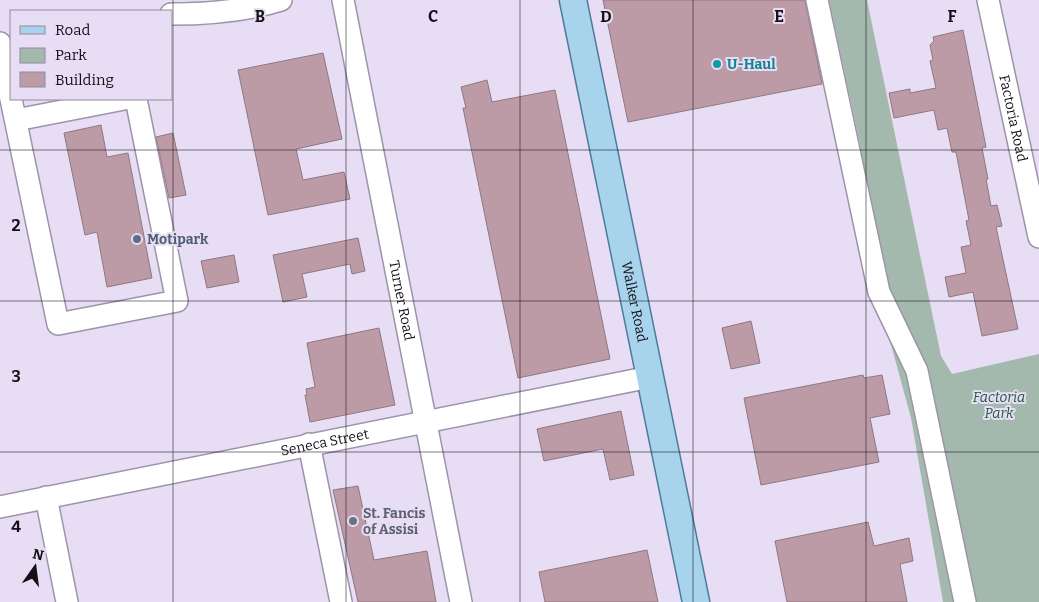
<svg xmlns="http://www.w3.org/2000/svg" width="1039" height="602" font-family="Bitter,serif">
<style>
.green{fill:#a4b9ae}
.building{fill:#bc9ba7;stroke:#907780}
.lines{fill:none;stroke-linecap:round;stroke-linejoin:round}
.minor-casing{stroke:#9d94a9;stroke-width:24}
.major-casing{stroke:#4e7b9a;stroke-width:29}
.minor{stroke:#fff;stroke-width:21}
.major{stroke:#a7d3ed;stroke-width:26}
.grid{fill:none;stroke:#131017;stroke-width:1;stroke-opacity:0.55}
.culture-dot{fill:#0f9aa8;stroke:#e7ddf4;stroke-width:2}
.service-dot{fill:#5c6f8a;stroke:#e7ddf4;stroke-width:2}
.worship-dot{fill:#6b7280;stroke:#e7ddf4;stroke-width:2}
.labels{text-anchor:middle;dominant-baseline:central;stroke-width:4;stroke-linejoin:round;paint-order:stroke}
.culture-label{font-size:14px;font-weight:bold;fill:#0d838f;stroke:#e7ddf4;text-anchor:start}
.street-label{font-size:14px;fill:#131017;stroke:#e7ddf4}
.service-label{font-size:14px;font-weight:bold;fill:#4e5e75;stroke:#e7ddf4;text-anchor:start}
.park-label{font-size:14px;font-style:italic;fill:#225a41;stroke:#e7ddf4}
.worship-label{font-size:14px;font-weight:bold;fill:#5b616d;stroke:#e7ddf4;text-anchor:start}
.grid-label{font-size:16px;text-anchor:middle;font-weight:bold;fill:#131017;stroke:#e7ddf4;stroke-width:4;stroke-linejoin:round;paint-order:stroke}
</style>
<rect width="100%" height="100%" fill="#e7ddf4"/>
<polygon class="green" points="829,0 867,0 941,356 952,374 1039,354 1039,602 943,602 911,418 886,326 860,144"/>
<g class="building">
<polygon points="603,0 805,0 822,84 628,122"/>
<polygon points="963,30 986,147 982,148 988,179 986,179 991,206 997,205 1002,226 996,227 1018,329 982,336 973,292 949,297 945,277 966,273 961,247 971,245 966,221 969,220 956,152 952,152 947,128 938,130 934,110 894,118 889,93 910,89 910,93 936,88 930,61 933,60 930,45 934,41 933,37"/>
<polygon points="323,53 342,139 296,149 303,180 344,172 350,199 268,215 238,70"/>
<polygon points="487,80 492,102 555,90 610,359 518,378 463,108 466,108 461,87"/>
<polygon points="101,125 107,157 128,153 152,278 107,287 97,232 85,235 64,133"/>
<polygon points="173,133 186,195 169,198 156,137"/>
<polygon points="358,238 365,271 352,274 350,264 302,274 307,297 283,302 273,255"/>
<polygon points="234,255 239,282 207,288 201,261"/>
<polygon points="751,321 760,363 731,369 722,328"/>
<polygon points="379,328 395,405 310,422 305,395 307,395 306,389 315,387 307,343"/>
<polygon points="863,375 864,378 882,375 890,414 870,418 879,462 761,485 744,398"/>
<polygon points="621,411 634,475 610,480 603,449 544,461 537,429"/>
<polygon points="358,486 374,560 427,551 436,602 358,602 333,490"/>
<polygon points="868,522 874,546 909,538 913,561 900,564 907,602 787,602 775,541"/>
<polygon points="647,550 658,602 545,602 539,572"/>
</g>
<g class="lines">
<g class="minor-casing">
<g id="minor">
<path id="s1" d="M 343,0 L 461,602"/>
<polyline points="817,0 879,292 917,371 965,602"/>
<path id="s2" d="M 988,0 L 1039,237"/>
<path d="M 171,14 C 208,14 246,11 281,0"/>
<polyline points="0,43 11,98"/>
<polyline points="11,99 58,324 177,301 136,99"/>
<polyline points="16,120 124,99"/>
<polyline points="309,444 341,602"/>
<polyline points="46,497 67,602"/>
<path id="s3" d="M 0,507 L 650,377"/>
</g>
</g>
<g class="major-casing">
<g id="major">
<path id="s4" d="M 573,0 L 696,602"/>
</g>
</g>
<use href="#minor" class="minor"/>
<use href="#major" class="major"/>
</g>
<path class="grid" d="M 173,0 L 173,602M 346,0 L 346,602M 520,0 L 520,602M 693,0 L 693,602M 866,0 L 866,602M 0,150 L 1039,150M 0,301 L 1039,301M 0,452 L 1039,452"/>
<circle class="culture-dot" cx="717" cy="64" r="5"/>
<circle class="service-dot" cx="137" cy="239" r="5"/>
<circle class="worship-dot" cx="353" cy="521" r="5"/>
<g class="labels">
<g class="culture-label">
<text x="727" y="64">U-Haul</text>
</g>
<g class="street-label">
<text stroke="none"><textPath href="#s2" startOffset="121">Factoria Road</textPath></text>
<text stroke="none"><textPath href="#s1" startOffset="306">Turner Road</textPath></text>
<text stroke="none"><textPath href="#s4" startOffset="308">Walker Road</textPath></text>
<text stroke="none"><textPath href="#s3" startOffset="331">Seneca Street</textPath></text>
</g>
<g class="service-label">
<text x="147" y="239">Motipark</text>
</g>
<g class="park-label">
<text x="999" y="397">Factoria<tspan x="999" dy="16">Park</tspan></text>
</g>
<g class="worship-label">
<text x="363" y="513">St. Fancis<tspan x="363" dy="16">of Assisi</tspan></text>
</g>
</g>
<g class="grid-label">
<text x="260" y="22">B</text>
<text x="433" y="22">C</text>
<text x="606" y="22">D</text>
<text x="779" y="22">E</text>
<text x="952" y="22">F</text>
<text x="16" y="231">2</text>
<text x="16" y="382">3</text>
<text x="16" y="532">4</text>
</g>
<rect x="10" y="10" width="162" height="90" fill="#e7ddf4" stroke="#928b9c"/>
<rect x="20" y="26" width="25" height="8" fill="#a7d3ed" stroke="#928b9c"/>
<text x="55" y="35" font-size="15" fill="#131017">Road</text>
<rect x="20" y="48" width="25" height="15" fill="#a4b9ae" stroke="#928b9c"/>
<text x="55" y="60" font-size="15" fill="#131017">Park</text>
<rect x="20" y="72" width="25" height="15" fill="#bc9ba7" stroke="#928b9c"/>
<text x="55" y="85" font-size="15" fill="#131017">Building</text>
<g transform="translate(35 567) rotate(14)" stroke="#e7ddf4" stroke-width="4" paint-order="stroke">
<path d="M0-4L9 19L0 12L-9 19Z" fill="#131017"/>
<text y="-8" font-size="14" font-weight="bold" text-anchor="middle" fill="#131017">N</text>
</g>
</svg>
